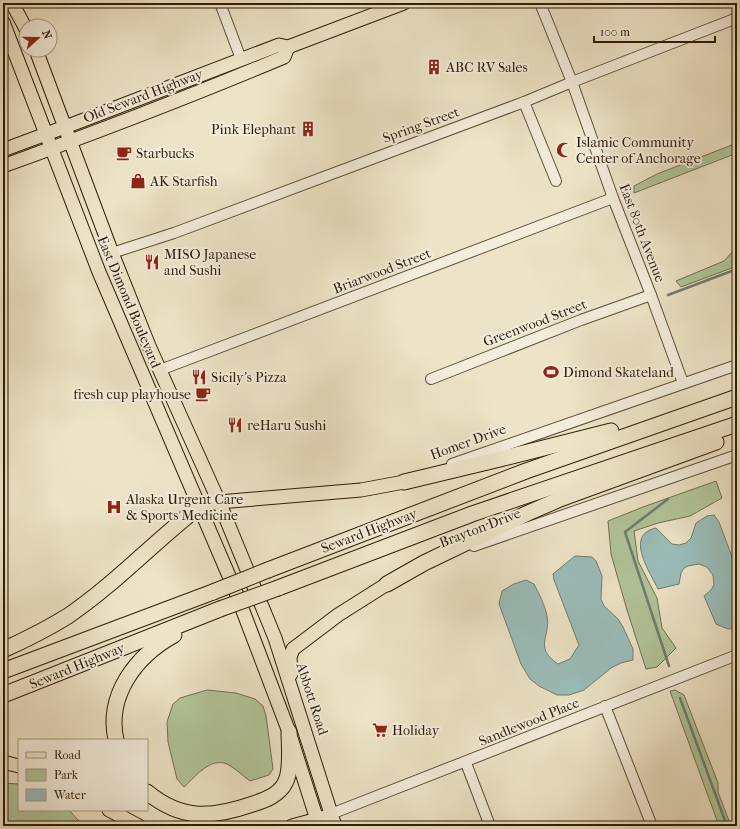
<svg xmlns="http://www.w3.org/2000/svg" width="740" height="829" font-family="'IM FELL French Canon',serif">
<style>
.green{fill:#b2c59a;stroke:#707050}
.water{fill:#9abeba;stroke:#6f7d72}
.lines{fill:none;stroke-linecap:round;stroke-linejoin:round}
.stream{stroke:#6f7d72;stroke-width:2.5}
.minor-casing{stroke:#5e4e36;stroke-width:12}
.major-casing{stroke:#2e1c06;stroke-width:15}
.highway-casing{stroke:#2e1c06;stroke-width:17}
.minor{stroke:#f3eddb;stroke-width:10}
.major{stroke:#ede4c7;stroke-width:13}
.highway{stroke:#ede4c7;stroke-width:15}
.highway-bridge-casing{stroke:#2e1c06;stroke-width:17;stroke-linecap:butt}
.highway-bridge{stroke:#ede4c7;stroke-width:15}
.labels{text-anchor:middle;dominant-baseline:central;stroke-width:4;stroke-linejoin:round;paint-order:stroke}
.poi-label{font-size:14px;fill:#2e1c06;stroke:#f3eddb;text-anchor:start}
.street-label{font-size:14px;fill:#2e1c06;stroke:#f3eddb}
</style>
<rect width="100%" height="100%" fill="#ede4c7"/>
<filter id="stains"><feTurbulence type="fractalNoise" baseFrequency=".005" numOctaves="4"/><feColorMatrix values="0 0 0 0 .2 0 0 0 0 .09 0 0 0 0 .02 0 0 0 .5 -.17"/></filter>
<radialGradient id="worn" r=".72"><stop offset=".6" stop-color="#630" stop-opacity="0"/><stop offset="1" stop-color="#630" stop-opacity=".3"/></radialGradient>
<g class="green">
<polygon points="737,143 737,153 634,193 634,186 657,174"/>
<polygon points="737,249 737,266 681,287 676,281 724,261 733,251"/>
<polygon points="716,481 722,498 690,516 658,523 634,531 638,561 657,598 662,628 676,648 657,667 646,669 627,610 611,554 608,521 643,507"/>
<path d="M 207,690 L 236,693 L 255,699 L 263,706 L 266,716 L 273,769 L 269,775 L 250,781 C 243,776 235,768 227,764 C 210,757 195,777 184,787 L 177,779 L 168,742 L 167,722 L 173,704 L 180,698 Z"/>
<polygon points="675,690 684,695 718,783 718,792 731,826 719,826 670,691"/>
<polygon points="3,783 19,784 19,810 69,810 78,820 86,826 3,826"/>
</g>
<g class="water">
<path d="M 714,515 L 719,522 L 737,570 L 737,628 L 728,629 L 716,624 L 704,596 L 711,590 L 714,585 L 713,575 L 707,567 L 699,564 L 688,566 L 684,568 L 681,573 L 679,584 L 658,589 C 650,572 624,535 656,528 L 672,544 L 679,545 L 686,543 L 691,538 L 696,523 L 707,516 Z"/>
<path d="M 575,556 L 592,557 L 596,561 L 602,576 L 601,599 L 604,606 L 618,619 L 623,627 L 633,649 L 633,660 L 621,663 L 611,668 L 584,690 L 569,695 L 557,695 L 539,686 L 530,679 L 521,664 L 499,604 L 502,591 L 514,584 L 526,580 L 534,584 C 539,594 545,605 547,616 C 551,637 533,647 558,664 L 570,659 L 579,645 L 554,580 L 553,574 Z"/>
</g>
<g class="lines">
<g class="stream">
<polyline points="668,295 737,269"/>
<polyline points="668,499 625,532 669,666"/>
<polyline points="680,698 727,826"/>
</g>
<g class="minor-casing">
<g id="minor">
<polyline points="220,3 241,59"/>
<polyline points="540,3 572,82 613,198 651,295 683,383"/>
<polyline points="524,102 556,181"/>
<polyline points="112,253 174,233 524,102 572,82 737,18"/>
<polyline points="160,370 613,198"/>
<polyline points="431,379 581,320 651,295"/>
<polyline points="452,464 737,365"/>
<polyline points="474,546 737,455"/>
<polyline points="605,706 652,826"/>
<polyline points="466,763 490,826"/>
<polyline points="331,814 737,655"/>
</g>
</g>
<g class="major-casing">
<g id="major">
<polyline points="12,3 26,29"/>
<polyline points="3,22 99,272 235,590 289,732 319,826"/>
<polyline points="36,50 112,253 149,346 220,504 275,638 335,826"/>
<polyline points="3,150 81,121 279,45 288,47 404,3"/>
<path d="M 3,166 C 97,132 191,96 284,57 L 288,47"/>
<polyline points="200,506 219,502 361,490 404,482"/>
<polyline points="291,674 290,657 293,649 338,615 387,584"/>
<polyline points="3,762 19,766"/>
<polyline points="109,810 139,826"/>
<polyline points="292,826 325,817"/>
</g>
</g>
<g class="highway-casing">
<g id="highway">
<polyline points="404,482 500,459 611,431"/>
<polyline points="268,570 526,471 737,397"/>
<polyline points="387,584 424,563 528,513 560,499 716,442"/>
<polyline points="278,588 472,514 737,424"/>
<path d="M 3,650 C 25,640 47,629 68,616 C 115,584 155,541 200,506"/>
<polyline points="3,671 213,592"/>
<polyline points="3,695 220,609"/>
<path d="M 116,740 C 106,695 136,656 174,635"/>
<path d="M 147,792 C 182,821 212,818 253,804 C 265,800 279,795 285,783 C 292,771 289,746 289,732"/>
</g>
</g>
<use href="#minor" class="minor"/>
<use href="#major" class="major"/>
<use href="#highway" class="highway"/>
<g class="highway-bridge-casing">
<g id="highway-bridge">
<polyline points="213,592 268,570"/>
<polyline points="220,609 278,588"/>
</g>
</g>
<use href="#highway-bridge" class="highway-bridge"/>
</g>
<defs>
<g id="building-bare" transform="scale(1.2)"><path d="M-4-6H4V6H1V3H-1V6H-4ZM-2.5-4.3h1.7v1.8h-1.7ZM.8-4.3h1.7v1.8H.8ZM-2.5-1h1.7V.8h-1.7ZM.8-1h1.7V.8H.8Z" fill="#8f2418" stroke="#f3eddb" stroke-width="2.5" paint-order="stroke"/></g>
<g id="mosque-bare" transform="scale(1.2)"><path d="M3.5-4.9A6 6 0 1 0 3.5 4.9A5 5 0 1 1 3.5-4.9Z" fill="#8f2418" stroke="#f3eddb" stroke-width="2.5" paint-order="stroke"/></g>
<g id="cafe-bare" transform="scale(1.2)"><path d="M-5.5-4.5H6V0H3Q3 3.5 0 3.5H-2.5Q-5.5 3.5-5.5 0ZM3-3.2v2h1.7v-2ZM-6 4.5H4V6H-6Z" fill="#8f2418" stroke="#f3eddb" stroke-width="2.5" paint-order="stroke"/></g>
<g id="shop-bare" transform="scale(1.2)"><path d="M-5-2.5h2.3a2.7 3.5 0 0 1 5.4 0H5L5.5 6h-11ZM-1.5-2.5h3a1.5 2.3 0 0 0-3 0Z" fill="#8f2418" stroke="#f3eddb" stroke-width="2.5" paint-order="stroke"/></g>
<g id="restaurant-bare" transform="scale(1.2)"><path d="M-5-6h1v4h1v-4h1v4h1v-4h1v5L-1.5 .5V6h-2V.5L-5-1ZM5-6V6H3V1.5H1.5Q1.5-4 5-6Z" fill="#8f2418" stroke="#f3eddb" stroke-width="2.5" paint-order="stroke"/></g>
<g id="stadium-bare" transform="scale(1.2)"><path d="M0-5a6.5 5 0 1 0 0 10a6.5 5 0 1 0 0-10ZM-3.5-1.8h7v3.6h-7Z" fill="#8f2418" stroke="#f3eddb" stroke-width="2.5" paint-order="stroke"/></g>
<g id="hospital-bare" transform="scale(1.2)"><path d="M-5-5h3v3.5h4V-5h3V5h-3V1.5h-4V5h-3Z" fill="#8f2418" stroke="#f3eddb" stroke-width="2.5" paint-order="stroke"/></g>
<g id="supermarket-bare" transform="scale(1.2)"><path d="M-6-5.5h2.5l.6 2H6L4.5 2H-2.5L-4.4-4H-6ZM-1.5 3.2a1.3 1.3 0 1 0 .1 0ZM3 3.2a1.3 1.3 0 1 0 .1 0Z" fill="#8f2418" stroke="#f3eddb" stroke-width="2.5" paint-order="stroke"/></g>
</defs>
<g fill-rule="evenodd">
<use href="#building-bare" x="434" y="67"/>
<use href="#building-bare" x="308" y="129"/>
<use href="#mosque-bare" x="564" y="150"/>
<use href="#cafe-bare" x="124" y="153"/>
<use href="#shop-bare" x="138" y="181"/>
<use href="#restaurant-bare" x="152" y="262"/>
<use href="#stadium-bare" x="551" y="372"/>
<use href="#restaurant-bare" x="199" y="377"/>
<use href="#cafe-bare" x="203" y="394"/>
<use href="#restaurant-bare" x="235" y="425"/>
<use href="#hospital-bare" x="114" y="507"/>
<use href="#supermarket-bare" x="380" y="730"/>
</g>
<g class="labels">
<g class="poi-label">
<text x="446" y="67">ABC RV Sales</text>
<text x="296" y="129" text-anchor="end">Pink Elephant</text>
<text x="576" y="142">Islamic Community<tspan x="576" dy="16">Center of Anchorage</tspan></text>
<text x="136" y="153">Starbucks</text>
<text x="150" y="181">AK Starfish</text>
<text x="164" y="254">MISO Japanese<tspan x="164" dy="16">and Sushi</tspan></text>
<text x="563" y="372">Dimond Skateland</text>
<text x="211" y="377">Sicily's Pizza</text>
<text x="191" y="394" text-anchor="end">fresh cup playhouse</text>
<text x="247" y="425">reHaru Sushi</text>
<text x="126" y="499">Alaska Urgent Care<tspan x="126" dy="16">&amp; Sports Medicine</tspan></text>
<text x="392" y="730">Holiday</text>
</g>
<g class="street-label">
<text transform="translate(143 96) rotate(-21)">Old Seward Highway</text>
<text transform="translate(421 125) rotate(-20)">Spring Street</text>
<text transform="translate(642 233) rotate(69)">East 80th Avenue</text>
<text transform="translate(382 271) rotate(-21)">Briarwood Street</text>
<text transform="translate(129 302) rotate(67)">East Dimond Boulevard</text>
<text transform="translate(535 323) rotate(-21)">Greenwood Street</text>
<text transform="translate(468 442) rotate(-20)">Homer Drive</text>
<text transform="translate(480 528) rotate(-21)">Brayton Drive</text>
<text transform="translate(369 531) rotate(-21)">Seward Highway</text>
<text transform="translate(77 666) rotate(-22)">Seward Highway</text>
<text transform="translate(312 699) rotate(72)">Abbott Road</text>
<text transform="translate(529 722) rotate(-22)">Sandlewood Place</text>
</g>
</g>
<rect width="740" height="829" fill="none" stroke="#ede4c7" stroke-width="16"/>
<rect x="4" y="4" width="732" height="821" fill="none" stroke="#2e1c06" stroke-width="2"/>
<rect x="8" y="8" width="724" height="813" fill="none" stroke="#2e1c06"/>
<rect x="18" y="739" width="130" height="72" fill="#f3eddb" stroke="#a49986"/>
<rect x="26" y="752" width="20" height="6" fill="#ede4c7" stroke="#a49986"/>
<text x="54" y="759" font-size="12" fill="#2e1c06">Road</text>
<rect x="26" y="769" width="20" height="12" fill="#b2c59a" stroke="#a49986"/>
<text x="54" y="779" font-size="12" fill="#2e1c06">Park</text>
<rect x="26" y="789" width="20" height="12" fill="#9abeba" stroke="#a49986"/>
<text x="54" y="799" font-size="12" fill="#2e1c06">Water</text>
<g transform="translate(38 38) rotate(69)"><circle r="19" fill="#f3eddb" stroke="#a49986"/>
<path d="M0-3L7 15L0 10L-7 15Z" fill="#8f2418"/>
<text y="-6" font-size="11" font-weight="bold" text-anchor="middle" fill="#2e1c06">N</text>
</g>
<path d="M594 36v6h121v-6" fill="none" stroke="#2e1c06" stroke-width="2"/>
<text x="600" y="36" font-size="12" fill="#2e1c06" stroke="#f3eddb" stroke-width="3" paint-order="stroke">100 m</text>
<rect width="100%" height="100%" filter="url(#stains)"/>
<rect width="100%" height="100%" fill="url(#worn)"/>
</svg>
